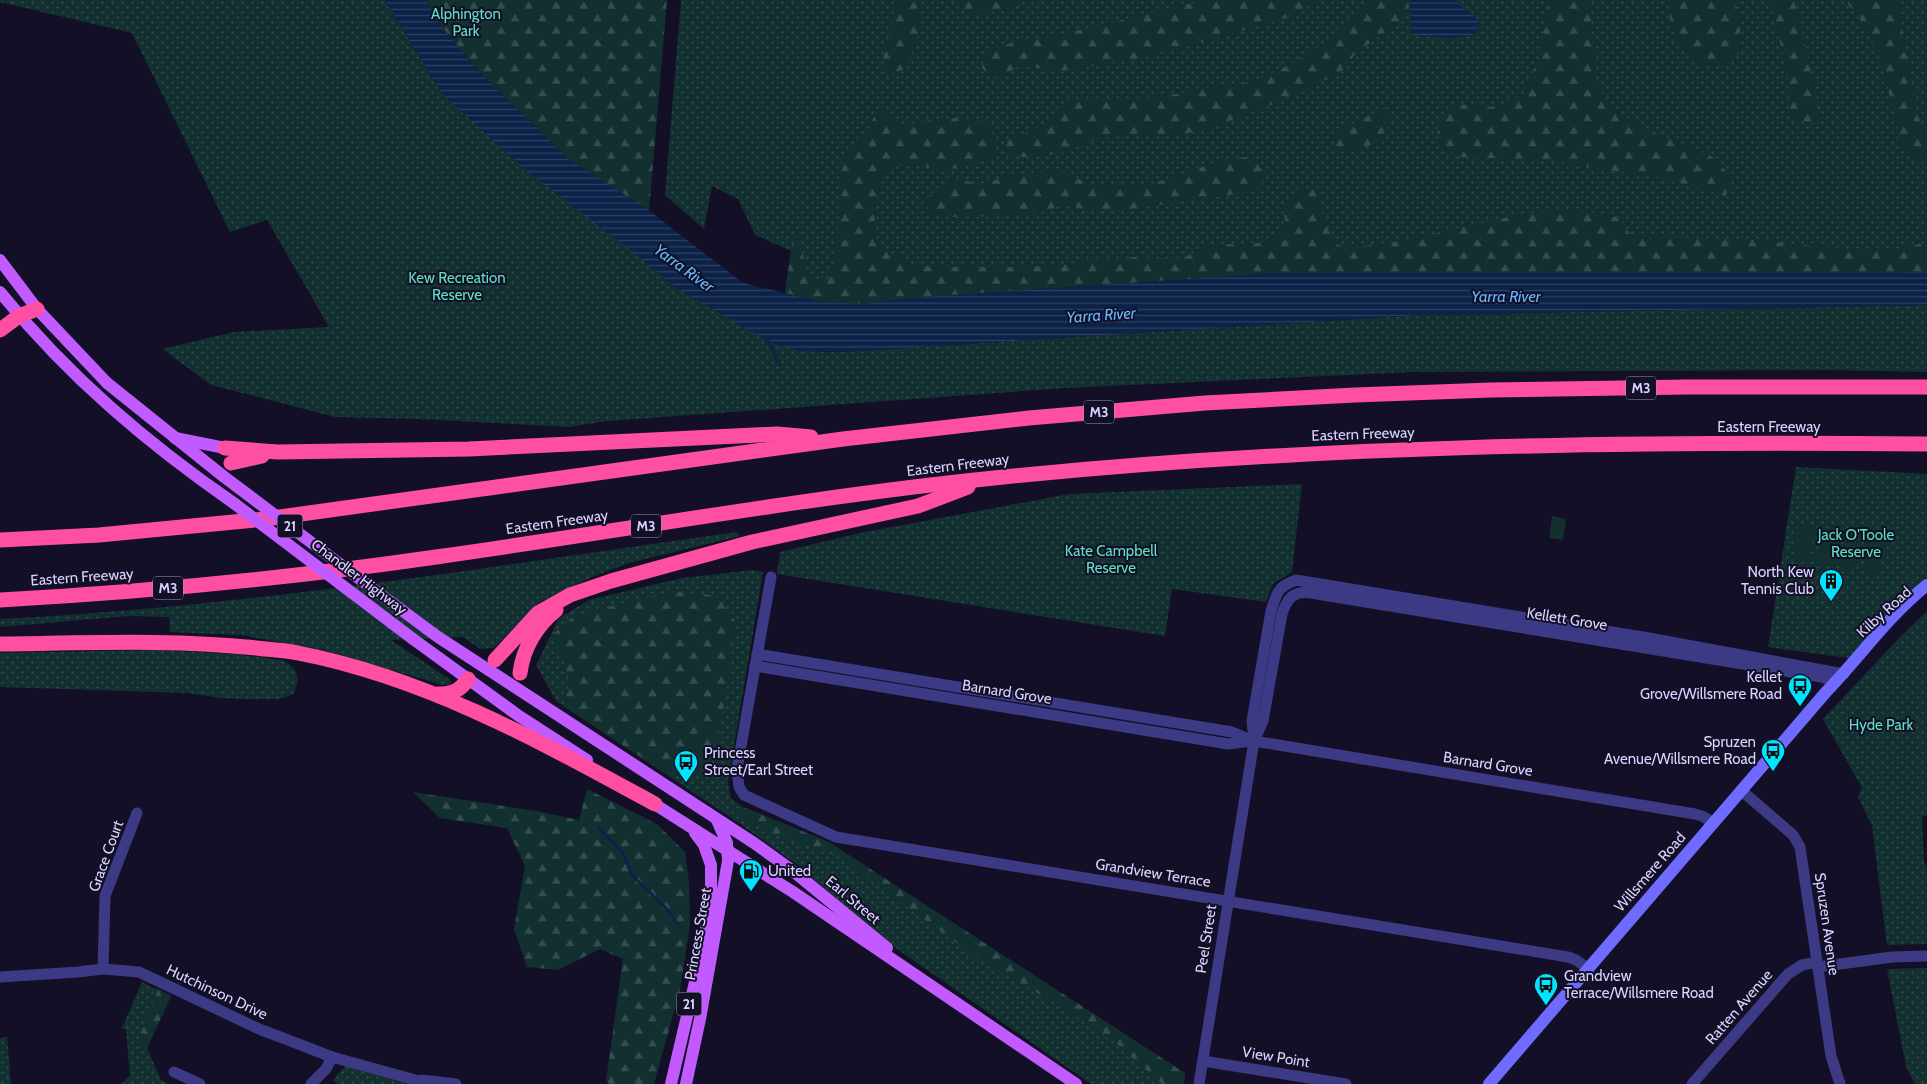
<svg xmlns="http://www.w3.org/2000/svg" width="1927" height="1084" font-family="Cabin,sans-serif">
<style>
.grass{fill:url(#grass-dots)}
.forest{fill:url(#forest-firs)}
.pitch{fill:#12302f}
.water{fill:url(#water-rules)}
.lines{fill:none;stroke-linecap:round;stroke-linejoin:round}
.stream{stroke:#0c2248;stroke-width:3}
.street{stroke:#3d3a85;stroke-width:11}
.secondary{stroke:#6f6bff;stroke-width:12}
.primary{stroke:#c25bff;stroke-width:12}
.highway{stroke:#ff4fa3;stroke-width:15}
.primary-bridge{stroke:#c25bff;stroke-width:12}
.labels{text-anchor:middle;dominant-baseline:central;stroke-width:4;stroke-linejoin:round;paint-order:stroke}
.shield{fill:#130f26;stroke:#9e99be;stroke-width:1}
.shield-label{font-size:14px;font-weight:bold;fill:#d9d4ff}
.park-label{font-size:15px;fill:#5fe0c0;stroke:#130f26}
.street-label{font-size:15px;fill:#d9d4ff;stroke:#130f26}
.poi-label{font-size:15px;fill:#d9d4ff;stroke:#130f26;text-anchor:end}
.water-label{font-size:16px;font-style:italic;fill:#62b6ff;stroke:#130f26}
</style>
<defs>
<pattern id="grass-dots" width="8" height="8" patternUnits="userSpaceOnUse" patternTransform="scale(1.25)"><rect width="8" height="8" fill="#12302f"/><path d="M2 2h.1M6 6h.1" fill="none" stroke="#344d4e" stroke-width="1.8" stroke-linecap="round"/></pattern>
<pattern id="forest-firs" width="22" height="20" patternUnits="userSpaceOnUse" patternTransform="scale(1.25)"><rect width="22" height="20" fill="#12302f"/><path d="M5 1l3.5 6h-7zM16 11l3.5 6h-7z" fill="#344d4e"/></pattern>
<pattern id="water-rules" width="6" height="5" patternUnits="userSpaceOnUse" patternTransform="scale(1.25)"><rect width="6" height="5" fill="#0c2248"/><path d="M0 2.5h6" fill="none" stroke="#2f4163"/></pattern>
</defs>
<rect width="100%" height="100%" fill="#130f26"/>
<g class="grass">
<polygon points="0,0 385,0 443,95 679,290 800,351 842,352 1420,315 1927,305 1927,372 1820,370 1412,372 1065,388 608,421 569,427 418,419 335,417 211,385 162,349 234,332 329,327 267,220 230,232 132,33 0,2"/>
<polygon points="681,0 1927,0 1927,272 1275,273 910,298 864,304 785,293 791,251 755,235 738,199 712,186 704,229 665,195"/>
<polygon points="1796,467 1927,474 1927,578 1893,607 1848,658 1768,647"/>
<polygon points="1302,484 1292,572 1273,584 1266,602 1172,589 1165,636 777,574 780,552 860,533 1069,494"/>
<path d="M 737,532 L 740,536 L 629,563 L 592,577 L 538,603 L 494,648 L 480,649 L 463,637 L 391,640 L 451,680 L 450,685 L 443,685 L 324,650 L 240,635 L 170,632 L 169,617 L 129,616 L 0,627 L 0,619 C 247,607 492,566 737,532 Z"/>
<polygon points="753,570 763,572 728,783 731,798 743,807 829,842 1049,991 1185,1073 1184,1084 1091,1084 871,931 799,866 739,823 556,701 536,665 559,618 589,600 682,578"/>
<polygon points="1927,611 1927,815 1922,817 1924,862 1927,867 1927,944 1887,945 1872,826 1858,797 1862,788 1823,719 1899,638"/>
<path d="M 155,650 L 234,654 L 281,660 C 297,666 302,679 293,694 L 280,699 L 242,699 L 222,698 L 188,693 L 0,687 L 0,653 Z"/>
<polygon points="1927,968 1927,1084 1915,1084 1906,1066 1887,969"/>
<polygon points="142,982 171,996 147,1048 161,1080 170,1084 121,1084 130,1076 126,1030 122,1028"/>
<polygon points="7,1037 11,1084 0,1084 0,1038"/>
<polygon points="345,1066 408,1084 337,1084 333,1080"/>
</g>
<g class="forest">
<polygon points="426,0 667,0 649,211 570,160 481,74 436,20"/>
<path d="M 898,0 L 922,0 C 920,25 918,49 903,70 L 891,73 L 885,68 L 883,60 Z"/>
<path d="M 961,0 L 1043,0 C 1017,4 992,14 966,15 L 961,4 Z"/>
<path d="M 1207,0 L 1320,0 L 1290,17 L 1151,56 L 1071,70 L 1051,71 L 1030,66 L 1017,67 L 999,78 L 989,77 L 982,67 C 983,61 984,54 990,50 C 1003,42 1037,40 1053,36 C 1105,25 1155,11 1207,0 Z"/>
<polygon points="1375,0 1408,0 1409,9 1405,18 1357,52 1340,73 1269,106 1208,129 1179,135 1139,135 1098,138 1065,152 1036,157 1020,157 1008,152 1006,144 1009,137 1023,134 1045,124 1061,105 1080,99 1163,97 1209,87 1251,82 1285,67 1316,49 1345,27 1361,9"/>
<path d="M 1550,0 L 1590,0 L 1595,76 L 1608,106 L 1641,127 L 1711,156 L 1729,174 L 1731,189 L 1725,196 L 1670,180 L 1549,160 L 1460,157 L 1439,145 C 1435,129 1440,107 1459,105 C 1468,104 1478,108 1487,107 C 1500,107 1512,100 1524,94 L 1540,53 Z"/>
<path d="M 1667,0 L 1735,0 L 1740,28 L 1739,53 C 1730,61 1722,67 1709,65 C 1704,64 1697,64 1694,62 C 1674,47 1670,22 1667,0 Z"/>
<polygon points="1770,0 1794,0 1820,110 1819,119 1813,123 1794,121 1791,114 1787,72"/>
<polygon points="1845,0 1897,0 1917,114 1927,136 1927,162 1917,162 1903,149 1879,54 1861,21"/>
<path d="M 1385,108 L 1390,111 C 1393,131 1373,148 1354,150 C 1348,151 1341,149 1335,148 L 1337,132 C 1345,125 1350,125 1359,121 C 1368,116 1375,111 1385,108 Z"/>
<path d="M 882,112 L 889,115 L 902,125 C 933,120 957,114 989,123 L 998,143 L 991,158 C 975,164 960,170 942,169 C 929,169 905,161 893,167 C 876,175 873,226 875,242 L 884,251 L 900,257 L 913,265 L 950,267 L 1029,267 L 1135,257 L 1153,259 L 1185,257 L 1209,245 L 1261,243 L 1282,229 L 1285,222 L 1284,212 L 1287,200 L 1298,191 L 1309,188 L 1318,189 C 1319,202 1327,239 1339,245 C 1358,255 1484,221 1514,216 C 1548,210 1587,209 1620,218 L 1629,233 L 1664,234 L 1684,238 L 1764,240 L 1796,245 L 1855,249 L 1903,248 L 1927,242 L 1927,272 L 1275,273 L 910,298 L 864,304 L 817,301 L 785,293 L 795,226 L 809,278 C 815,285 820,283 829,279 L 835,265 L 843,158 L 871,125 L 874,116 Z"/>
<polygon points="1248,157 1263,167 1265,179 1260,187 1251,192 1117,211 1091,211 1067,205 1059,206 1043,212 977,217 943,217 932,214 927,207 927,198 938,188 950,180 960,179 973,183 986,183 1008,176 1050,171 1068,173 1091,186 1151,184 1227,159"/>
<polygon points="673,591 717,596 736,623 724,705 714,758 704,778 682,771 666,774 564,706 569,679 563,658 550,637 575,615"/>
<polygon points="587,789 657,824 685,852 689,882 690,925 680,990 654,1084 609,1084 606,1081 623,959 600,949 558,970 527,967 514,929 525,866 507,828 440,818 413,792 536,811 579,820"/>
<path d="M 743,807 L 829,842 L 1185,1073 L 1184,1084 L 1162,1084 L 1118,1045 L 1064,1008 L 983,962 L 839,857 C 804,843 772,838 741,815 Z"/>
<polygon points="158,989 171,996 147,1048 138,1041"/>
</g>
<g class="pitch">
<polygon points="1552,516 1566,519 1563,540 1549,538"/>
<polygon points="1798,524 1815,527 1809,563 1793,561"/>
<polygon points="1822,528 1839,531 1833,567 1816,565"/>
<polygon points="1845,532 1862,535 1856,571 1839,569"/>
<polygon points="1868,536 1885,539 1879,575 1863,572"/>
</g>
<g class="water">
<polygon points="385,0 426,0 436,20 481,74 570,160 643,206 743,283 817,301 864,304 910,298 1275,273 1927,272 1927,305 1420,315 842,352 800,351 771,343 679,290 624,245 527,171 443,95"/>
<path d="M 1410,0 L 1456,0 C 1461,10 1473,12 1478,21 C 1489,46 1423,36 1414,35 L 1411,32 Z"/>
</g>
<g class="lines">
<g class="stream">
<polyline points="767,339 780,365"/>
<polyline points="599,828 623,853 632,875 667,909 678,925"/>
</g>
<g class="street">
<polyline points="771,577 737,769 739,787 744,795 836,837 1568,957 1576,960 1589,969"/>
<polyline points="757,654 1232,732 1254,741 1695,814 1702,816 1714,823"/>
<polyline points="755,666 1228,744 1252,741"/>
<path d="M 1254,739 L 1252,721 L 1271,611 C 1277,593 1277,587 1296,580 L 1649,638 L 1844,674"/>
<polyline points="1742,791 1793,835 1800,847 1831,1056 1840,1084"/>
<polyline points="1818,967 1892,957 1927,956"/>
<polyline points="103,969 105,896 137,813"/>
<polyline points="0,977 78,972 103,969 139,972 259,1029 288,1040 332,1057 430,1084"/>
<polyline points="1203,1061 1346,1084"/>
<polyline points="174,1072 200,1084"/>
<polyline points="422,1080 456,1084"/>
<polyline points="311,1084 326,1069 332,1057"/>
<path d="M 1199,1084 L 1254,741 L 1263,721 L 1282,614 C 1287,599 1293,590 1311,593 L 1821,677 L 1836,682"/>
<polyline points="1692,1084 1788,974 1802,965 1817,962"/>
</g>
<path class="secondary" d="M 1489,1084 L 1826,692 C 1861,656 1888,616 1927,585"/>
<g class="primary">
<polyline points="0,260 37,309 107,383 223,476"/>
<path d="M 0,292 C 68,376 147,443 235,504"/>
<polyline points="175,438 225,448"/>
<polyline points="357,577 438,637 754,843 793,871 887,948"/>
<polyline points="413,639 519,716 587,760"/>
<polyline points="648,800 793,892 1076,1084"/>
<polyline points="671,1084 703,948 711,899 711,865 704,845 695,833"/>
<polyline points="686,1084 700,1019 728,861 727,843 717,820"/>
</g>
<g class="highway">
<polyline points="0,330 19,316 37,309"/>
<polyline points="225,448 278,452 469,449 777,434 811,437"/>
<polyline points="231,463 262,456"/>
<polyline points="0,540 99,535 265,519 843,439 1029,418 1205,403 1355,395 1491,390 1687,387 1927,387"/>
<path d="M 0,600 C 146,592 291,578 436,557 C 622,531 807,497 994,478 C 1304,446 1616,441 1927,444"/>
<path d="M 0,644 C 86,643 171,639 257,648 C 270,650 285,650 298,653 C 427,678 541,742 655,804"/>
<polyline points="495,660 538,613 570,595 611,581 752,542 918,506 968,487"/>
<path d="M 520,673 C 523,648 537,625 556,610"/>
<path d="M 438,694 C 452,694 460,691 468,679"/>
</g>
<g class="primary-bridge">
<polyline points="223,476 357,577"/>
<polyline points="235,504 413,639"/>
</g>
</g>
<defs>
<g id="building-pin" transform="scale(1.25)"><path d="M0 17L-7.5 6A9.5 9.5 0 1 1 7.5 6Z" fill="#00e5ff" stroke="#130f26"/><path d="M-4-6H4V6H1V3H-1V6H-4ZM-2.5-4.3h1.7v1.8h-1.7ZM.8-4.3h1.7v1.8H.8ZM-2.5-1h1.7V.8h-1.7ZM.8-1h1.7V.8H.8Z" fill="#111"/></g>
<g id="bus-pin" transform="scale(1.25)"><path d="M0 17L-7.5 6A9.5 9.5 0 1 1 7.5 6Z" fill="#00e5ff" stroke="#130f26"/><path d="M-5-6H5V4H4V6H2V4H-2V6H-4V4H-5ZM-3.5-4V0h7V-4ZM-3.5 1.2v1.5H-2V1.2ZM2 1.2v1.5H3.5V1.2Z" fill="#111"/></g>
<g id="fuel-pin" transform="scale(1.25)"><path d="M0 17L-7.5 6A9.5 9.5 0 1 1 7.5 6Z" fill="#00e5ff" stroke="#130f26"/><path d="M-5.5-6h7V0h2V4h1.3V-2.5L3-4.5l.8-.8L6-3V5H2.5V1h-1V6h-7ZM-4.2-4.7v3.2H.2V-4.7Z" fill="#111"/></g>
</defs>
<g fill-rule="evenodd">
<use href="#building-pin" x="1831" y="581"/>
<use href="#bus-pin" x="1800" y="686"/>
<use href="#bus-pin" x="1773" y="751"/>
<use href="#bus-pin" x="686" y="762"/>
<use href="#fuel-pin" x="751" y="871"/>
<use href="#bus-pin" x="1546" y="985"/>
</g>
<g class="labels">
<g class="shield">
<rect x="1626" y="376.5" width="30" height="23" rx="4"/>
<rect x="1084" y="400.5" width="30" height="23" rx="4"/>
<rect x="277.5" y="514.5" width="25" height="23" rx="4"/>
<rect x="631" y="514.5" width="30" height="23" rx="4"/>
<rect x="153" y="576.5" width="30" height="23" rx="4"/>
<rect x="676.5" y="992.5" width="25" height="23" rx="4"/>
</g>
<g class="shield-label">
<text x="1641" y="388">M3</text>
<text x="1099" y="412">M3</text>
<text x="290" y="526">21</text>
<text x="646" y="526">M3</text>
<text x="168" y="588">M3</text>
<text x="689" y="1004">21</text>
</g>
<g class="park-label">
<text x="466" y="14">Alphington<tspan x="466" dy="17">Park</tspan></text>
<text x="457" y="278">Kew Recreation<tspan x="457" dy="17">Reserve</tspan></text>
<text x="1856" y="535">Jack O'Toole<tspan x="1856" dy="17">Reserve</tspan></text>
<text x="1111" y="551">Kate Campbell<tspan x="1111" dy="17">Reserve</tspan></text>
<text x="1881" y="725">Hyde Park</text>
</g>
<g class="street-label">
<text x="1769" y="427">Eastern Freeway</text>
<text transform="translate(1363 434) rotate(-2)">Eastern Freeway</text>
<text transform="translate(958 465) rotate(-7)">Eastern Freeway</text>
<text transform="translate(557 522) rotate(-8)">Eastern Freeway</text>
<text transform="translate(82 577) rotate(-4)">Eastern Freeway</text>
<text transform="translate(359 577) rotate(37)">Chandler Highway</text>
<text transform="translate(1884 612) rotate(-42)">Kilby Road</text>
<text transform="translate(1567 619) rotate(9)">Kellett Grove</text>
<text transform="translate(1007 692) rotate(9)">Barnard Grove</text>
<text transform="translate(1488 764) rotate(9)">Barnard Grove</text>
<text transform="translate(106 856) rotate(-70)">Grace Court</text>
<text transform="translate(1650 872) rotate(-49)">Willsmere Road</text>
<text transform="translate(1153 873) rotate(9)">Grandview Terrace</text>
<text transform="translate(853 900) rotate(40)">Earl Street</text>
<text transform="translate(1827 924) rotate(82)">Spruzen Avenue</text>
<text transform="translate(698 934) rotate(-80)">Princess Street</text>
<text transform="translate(1206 939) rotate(-81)">Peel Street</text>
<text transform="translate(217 992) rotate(25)">Hutchinson Drive</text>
<text transform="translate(1739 1007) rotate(-49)">Ratten Avenue</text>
<text transform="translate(1276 1057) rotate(9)">View Point</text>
</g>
<g class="poi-label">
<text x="1814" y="572">North Kew<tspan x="1814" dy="17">Tennis Club</tspan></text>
<text x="1782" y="677">Kellet<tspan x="1782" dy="17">Grove/Willsmere Road</tspan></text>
<text x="1756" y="742">Spruzen<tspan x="1756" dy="17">Avenue/Willsmere Road</tspan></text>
<text x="704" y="753" text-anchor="start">Princess<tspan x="704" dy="17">Street/Earl Street</tspan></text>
<text x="768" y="871" text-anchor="start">United</text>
<text x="1564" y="976" text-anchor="start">Grandview<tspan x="1564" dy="17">Terrace/Willsmere Road</tspan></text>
</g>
<g class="water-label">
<text transform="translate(684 268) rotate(36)">Yarra River</text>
<text x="1506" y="296">Yarra River</text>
<text transform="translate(1101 315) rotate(-4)">Yarra River</text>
</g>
</g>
</svg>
